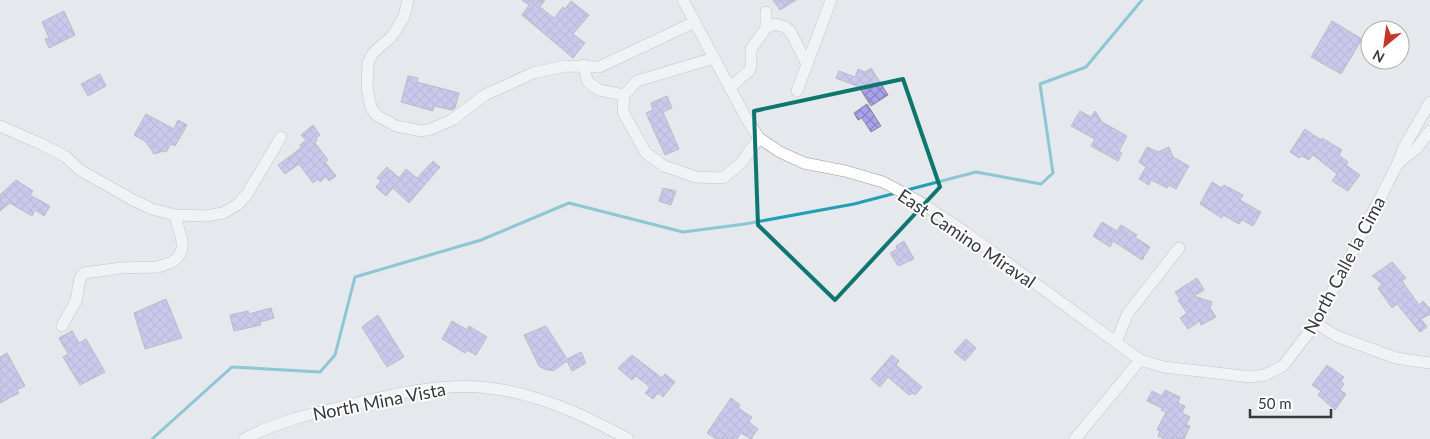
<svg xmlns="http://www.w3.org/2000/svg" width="1430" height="439" font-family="Lato,sans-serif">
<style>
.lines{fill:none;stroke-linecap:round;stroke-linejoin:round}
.stream{stroke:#22a0b3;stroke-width:3}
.building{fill:url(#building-cross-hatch);stroke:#8a8a8f}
.minor-casing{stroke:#9a9ca1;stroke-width:12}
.minor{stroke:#fff;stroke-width:11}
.marked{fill:none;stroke:#0f766e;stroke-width:4;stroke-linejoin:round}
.labels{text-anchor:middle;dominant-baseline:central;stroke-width:4;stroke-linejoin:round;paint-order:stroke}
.street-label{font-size:18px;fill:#37383a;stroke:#fff}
</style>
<defs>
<pattern id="building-cross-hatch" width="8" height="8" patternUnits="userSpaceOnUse" patternTransform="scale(1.25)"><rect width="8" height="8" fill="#a9a2ec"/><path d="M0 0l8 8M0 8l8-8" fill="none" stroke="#8a85c0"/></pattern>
</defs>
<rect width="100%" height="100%" fill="#e5e8ed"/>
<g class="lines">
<g class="stream">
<polyline points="907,190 976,172 1041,184 1053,173 1040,84 1086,67 1142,0"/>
<polyline points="152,439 232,367 320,372 335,355 355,277 481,240 569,203 683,232 745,224 854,204 896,193"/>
</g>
</g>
<g class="building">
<polygon points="522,0 545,0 540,7 554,18 563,7 565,9 571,1 589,15 573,34 585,43 573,58 522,15 529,5"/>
<polygon points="773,0 796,0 780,10"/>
<polygon points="64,11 75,35 49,48 45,39 49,38 42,22"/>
<polygon points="1332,21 1362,39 1341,74 1311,57"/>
<polygon points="871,68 888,95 871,106 859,87 836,78 839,71 855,77 858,69 865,72"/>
<polygon points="100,74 106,86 88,96 81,84"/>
<polygon points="408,76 418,78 417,82 459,93 455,108 452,110 434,106 433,111 401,102"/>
<polygon points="667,96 672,108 663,112 679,149 665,155 646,113 653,110 651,103"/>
<polygon points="867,104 881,126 871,132 862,118 858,120 854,113"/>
<polygon points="1080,111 1091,117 1095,111 1102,122 1127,136 1119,151 1122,153 1118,161 1091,146 1095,139 1071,126"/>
<polygon points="146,114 174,129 178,120 187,125 175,146 171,144 166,152 164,151 154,154 146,142 134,135"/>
<polygon points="313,125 320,135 316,138 317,140 315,143 328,160 325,162 336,176 329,181 326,177 320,182 318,179 313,183 299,164 285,174 278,165 301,148 300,145 306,140 301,135"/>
<polygon points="1305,129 1321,140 1322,138 1342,150 1339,155 1348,162 1346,165 1360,175 1348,191 1332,181 1337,174 1313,155 1309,160 1302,156 1299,158 1290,152"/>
<polygon points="1147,147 1158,152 1169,147 1173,157 1189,166 1176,189 1169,185 1167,188 1151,180 1149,185 1139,179 1146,167 1139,162"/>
<polygon points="433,161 440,167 409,203 393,188 386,196 376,187 381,181 377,178 387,167 399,178 406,169 417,178"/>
<polygon points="16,180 33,191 30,195 50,206 44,216 35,210 32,216 10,203 0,211 0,195"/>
<polygon points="1212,182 1222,188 1224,185 1243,195 1240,200 1261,212 1253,226 1242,220 1239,224 1223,215 1222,218 1200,204"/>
<polygon points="663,188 676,191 671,205 659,201"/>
<polygon points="1102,222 1117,231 1121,225 1137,235 1135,237 1150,247 1142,260 1113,241 1110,247 1093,236"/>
<polygon points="904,241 914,259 898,266 890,253 897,249 896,246"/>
<polygon points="1392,262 1406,278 1402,281 1419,305 1423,301 1430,309 1430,314 1421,319 1427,327 1420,332 1397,304 1392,308 1378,288 1382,284 1372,276"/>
<polygon points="1197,278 1204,290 1194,296 1212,302 1210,308 1216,317 1201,325 1200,321 1188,329 1180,318 1187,313 1178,300 1180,299 1175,292"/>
<polygon points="166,299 182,338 145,349 134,313"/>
<polygon points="271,308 274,318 260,322 261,325 234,331 230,315 248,311 249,314"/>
<polygon points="378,315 404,357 387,367 362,327"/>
<polygon points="452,321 467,330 469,326 487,337 476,355 467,350 465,353 442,339"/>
<polygon points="546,326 567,359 581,352 586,363 572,371 567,361 553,371 544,369 539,366 524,335"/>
<polygon points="72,331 79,343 86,339 105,372 80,385 63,357 68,354 59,338"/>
<polygon points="966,339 976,348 965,361 954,352"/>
<polygon points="7,353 25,386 17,390 19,393 0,403 0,357"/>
<polygon points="632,355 662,378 665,374 675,382 663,397 658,393 653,399 645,393 650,387 636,376 632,380 618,368"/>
<polygon points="892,355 899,361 896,365 922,387 915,395 913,393 909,395 888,377 880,387 871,379"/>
<polygon points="1327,365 1344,377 1341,381 1344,384 1340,390 1346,394 1335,410 1318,395 1321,391 1312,385"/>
<polygon points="1165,390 1180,397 1178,403 1185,406 1182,413 1190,417 1186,425 1190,426 1184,439 1165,439 1158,436 1160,431 1157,430 1166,412 1161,410 1162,408 1147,401 1152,391 1162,396"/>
<polygon points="731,398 740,405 738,408 752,417 749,422 758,429 751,439 741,433 737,439 716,439 707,433"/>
</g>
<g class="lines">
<g class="minor-casing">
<g id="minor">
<polyline points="408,0 404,17 396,30 390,38 373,53 368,63 367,88 371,107 376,115 396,126 422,131 431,129 452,120 485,95 533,73 566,66 599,67 695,22"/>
<polyline points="683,0 746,118 759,138 780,152 804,163 845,171 883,182 920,202 965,232 1140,360 1164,367 1251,377 1265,375 1283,366 1316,323 1398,163 1403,149 1430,102"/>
<polyline points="766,28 766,12"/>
<polyline points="714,58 637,81 624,95 623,112 646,153 664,166 696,177 723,178 741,163 759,138"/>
<polyline points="583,65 588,82 599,90 624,95"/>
<polyline points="730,87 749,71 751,66 751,49 766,28 775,24 785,27 790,31 807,64"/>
<polyline points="797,91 831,0"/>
<polyline points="0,126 41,144 66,157 80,170 133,200 152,209 175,215 205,216 223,213 237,205 247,194 281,137"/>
<polyline points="1398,163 1416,149 1430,131"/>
<polyline points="1316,323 1336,336 1396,358 1430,363"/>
<polyline points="62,326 76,301 80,278 84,273 121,268 158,267 172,262 178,257 182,249 182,241 175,215"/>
<polyline points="1116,342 1128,313 1179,248"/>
<path d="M 244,439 C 276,422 310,414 345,406 C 379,398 414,389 449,387 C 512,382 574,409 628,439"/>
<polyline points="1075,439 1140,360"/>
</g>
</g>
<use href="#minor" class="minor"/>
</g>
<path d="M0 0H1430V439H0ZM 903,79 L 940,187 L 835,300 L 758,225 L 754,111 Z" fill="#e5e8ed" fill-opacity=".55" fill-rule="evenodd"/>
<path class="marked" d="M 903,79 L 940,187 L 835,300 L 758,225 L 754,111 Z"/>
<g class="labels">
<g class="street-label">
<text transform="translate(967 238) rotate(34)">East Camino Miraval</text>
<text transform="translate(1344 265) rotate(-62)">North Calle la Cima</text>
<text transform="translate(379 401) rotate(-11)">North Mina Vista</text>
</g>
</g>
<g transform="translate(1385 45) rotate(209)"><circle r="24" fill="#ffffff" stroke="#afafb0"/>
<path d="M0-4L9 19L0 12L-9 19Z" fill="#c53828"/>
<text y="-8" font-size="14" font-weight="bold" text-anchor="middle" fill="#37383a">N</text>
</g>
<path d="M1250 409v8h81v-8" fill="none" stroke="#37383a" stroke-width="2.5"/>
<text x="1258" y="409" font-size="15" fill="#37383a" stroke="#ffffff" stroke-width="4" paint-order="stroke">50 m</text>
</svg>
